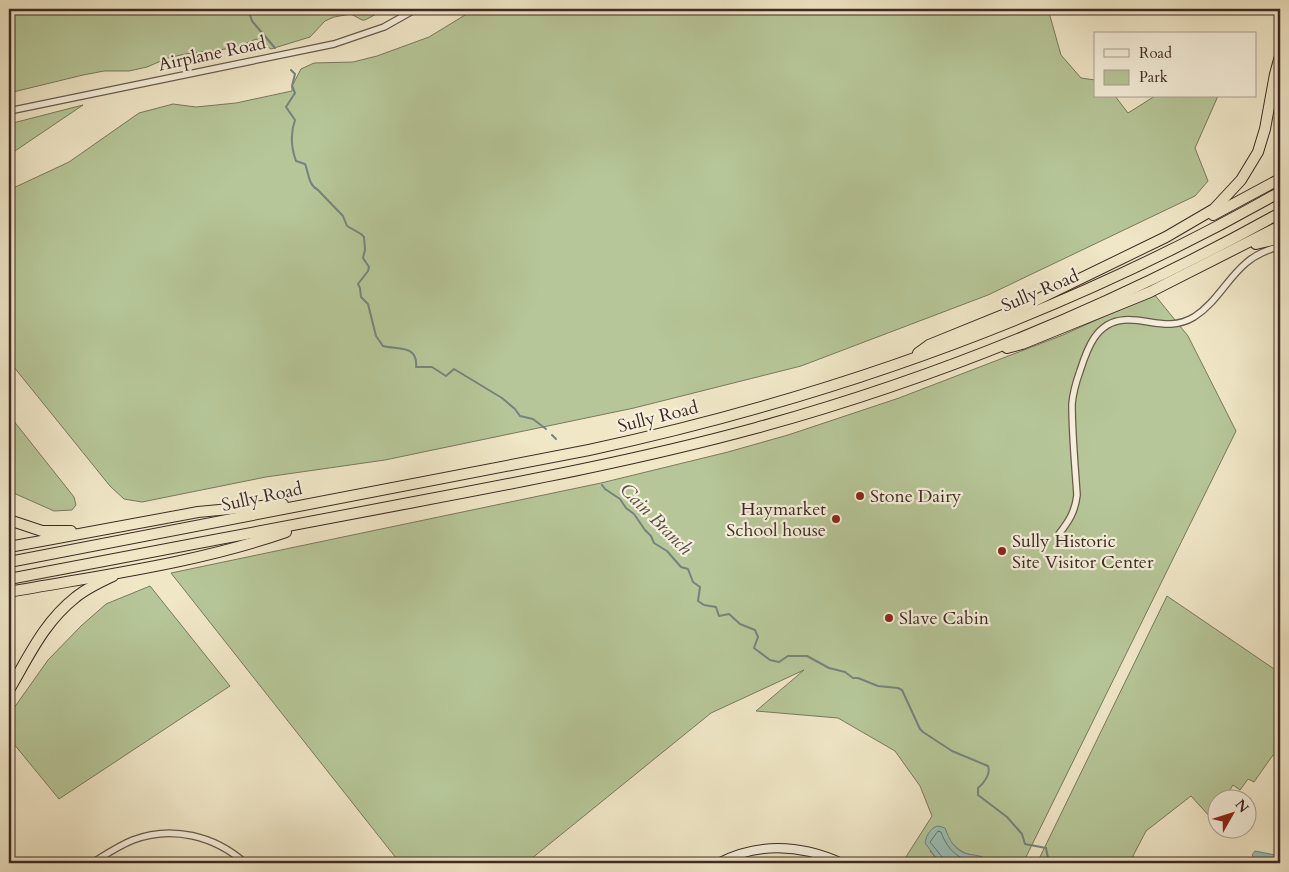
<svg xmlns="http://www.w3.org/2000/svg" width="1289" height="872" font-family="Cardo,serif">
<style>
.green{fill:#b6c698;stroke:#7a785e}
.water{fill:#9ac0b6;stroke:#75847b}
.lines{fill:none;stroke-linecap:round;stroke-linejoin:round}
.shore{stroke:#6c756c;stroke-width:1}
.stream{stroke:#75847b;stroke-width:2}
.street-casing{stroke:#6a594c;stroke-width:8}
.secondary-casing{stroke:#3e2a23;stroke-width:10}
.highway-casing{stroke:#3e2a23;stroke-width:12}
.street{stroke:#f5efdb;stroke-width:5.5}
.secondary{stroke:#f5efdb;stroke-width:8}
.highway{stroke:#f0e7c7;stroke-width:10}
.poi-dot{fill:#8f2418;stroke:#f5efdb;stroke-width:2}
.labels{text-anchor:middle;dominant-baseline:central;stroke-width:4.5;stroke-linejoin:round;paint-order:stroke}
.street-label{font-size:18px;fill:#3e2a23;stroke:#f5efdb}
.poi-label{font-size:18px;fill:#3e2a23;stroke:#f5efdb;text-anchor:start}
.water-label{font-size:19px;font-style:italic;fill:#555048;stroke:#f5efdb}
</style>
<rect width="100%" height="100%" fill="#f0e7c7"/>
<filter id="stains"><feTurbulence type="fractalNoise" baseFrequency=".004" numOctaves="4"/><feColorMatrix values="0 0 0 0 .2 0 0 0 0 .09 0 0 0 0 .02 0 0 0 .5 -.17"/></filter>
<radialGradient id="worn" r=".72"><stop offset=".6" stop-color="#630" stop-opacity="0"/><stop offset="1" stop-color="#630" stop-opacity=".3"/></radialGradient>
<g class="green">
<polygon points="9,9 386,9 365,20 362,20 351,14 334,17 325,21 310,37 271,49 256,39 242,45 225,49 185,54 168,58 147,67 129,71 104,71 83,75 9,93"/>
<polygon points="475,9 1048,9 1061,55 1081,78 1095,80 1095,96 1115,96 1128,113 1155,96 1218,96 1195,148 1208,181 1195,196 988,295 801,366 634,408 385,460 266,477 142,502 124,499 110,486 9,361 9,190 69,162 139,113 173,104 196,107 236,103 292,91 292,86 301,69 314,63 353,62 377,56 429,37"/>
<polygon points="83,105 9,155 9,124"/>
<path d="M 1154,294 L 1188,336 L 1236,431 L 1023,863 L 990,863 C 983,855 977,857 968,854 C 961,852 956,847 951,842 L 930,851 L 940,863 L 903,863 L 904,860 L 932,816 L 920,786 L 895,751 L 838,718 L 756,711 L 804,670 L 711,713 L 526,863 L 400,863 L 171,573 L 601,483 L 728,452 L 788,435 L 899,398 L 1063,335 Z"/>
<polygon points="9,415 74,497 76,505 72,510 54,511 9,491"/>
<polygon points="150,586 230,686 59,799 9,738 9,715 48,660 81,626 106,604"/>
<polygon points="1167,596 1280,673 1280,743 1278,747 1280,751 1277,755 1273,755 1254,782 1248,779 1240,790 1233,785 1224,799 1216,800 1216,810 1211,818 1191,796 1146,831 1133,856 1136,863 1037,863"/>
</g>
<g class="water">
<path d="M 939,826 L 945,828 C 949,839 955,852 968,854 C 978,856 983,855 990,863 L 940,863 L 925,843 C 926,835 932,826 939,826 Z"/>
<polygon points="1255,851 1280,856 1280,863 1258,863 1252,855"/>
</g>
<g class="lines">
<path class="shore" d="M 944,863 L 943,858 L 930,842 L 938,831 L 941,832 C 945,844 954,857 968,860 C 974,861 978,859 983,863"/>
<g class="stream">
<polyline points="248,9 252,21 275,48"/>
<path d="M 291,70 L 295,74 L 292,86 L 295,93 L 286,107 L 295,120 C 290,134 291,147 296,161 L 305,164 C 309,173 308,185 318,190 L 343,216 L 347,226 L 361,234 L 364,237 L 365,250 L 363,258 L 369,267 L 368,271 L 358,284 L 360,288 L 361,297 L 368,304 L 376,336 L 383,346 C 399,350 418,345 416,367 L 432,367 L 446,376 L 454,369 L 502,398 L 515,409 L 520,416 L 533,419 L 546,429"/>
<polyline points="552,435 556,439"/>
<path d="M 602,485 L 605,489 L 620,499 L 626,508 L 634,514 L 645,530 L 651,536 L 654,543 L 667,551 L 681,567 L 688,569 L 693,582 L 700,587 L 698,601 L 704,605 L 716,607 L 719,616 L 729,614 L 740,624 L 755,630 L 758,637 L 754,648 L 770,660 L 779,662 L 788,656 L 807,656 L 829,668 L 845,672 L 853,678 L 858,678 L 878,686 L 898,688 L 902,690 L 920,729 L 923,732 L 952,751 L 988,766 C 991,774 984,783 978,788 L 978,795 L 1007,817 L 1022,834 L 1025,844 L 1046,848 L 1049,863"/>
</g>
<g class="street-casing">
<g id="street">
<polyline points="9,111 334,44 384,27 416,9"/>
<path d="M 1059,534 C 1069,521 1075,512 1077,495 C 1075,465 1072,434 1072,404 C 1073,393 1076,382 1080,371 C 1087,349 1096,322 1124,320 C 1148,318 1169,332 1194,317 C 1216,303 1227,279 1246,263 C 1256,254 1268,250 1280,246"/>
<path d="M 92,863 C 105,855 118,846 133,840 C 172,825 215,836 245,863"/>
</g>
</g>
<g class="secondary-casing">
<path id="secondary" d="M 718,863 C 759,842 800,844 842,863"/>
</g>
<g class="highway-casing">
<g id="highway">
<polyline points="1213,215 1280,179"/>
<polyline points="1256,244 1280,238"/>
<polyline points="1007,348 1022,344 1150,292 1280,226"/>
<polyline points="918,353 929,345 1020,308 1166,237 1214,209 1241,180 1258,152 1265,129 1275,74 1280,56"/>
<polyline points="9,520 42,531 71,531"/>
<polyline points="9,547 198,512 283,504"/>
<path d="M 9,562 L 589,450 C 830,398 1065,314 1280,192"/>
<path d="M 9,579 C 142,553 276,529 409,503 C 526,481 642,459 756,428 C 938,378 1115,305 1280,213"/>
<path d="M 9,592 C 102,575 197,563 286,532"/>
<path d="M 9,690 C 29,656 44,622 76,597 C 87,588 100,582 113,576"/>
</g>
</g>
<use href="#street" class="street"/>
<use href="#secondary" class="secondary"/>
<use href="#highway" class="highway"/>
</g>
<g class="poi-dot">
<circle cx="860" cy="496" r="5"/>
<circle cx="836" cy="519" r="5"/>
<circle cx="1002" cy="551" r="5"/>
<circle cx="889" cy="618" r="5"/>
</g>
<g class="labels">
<g class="street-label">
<text transform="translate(212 54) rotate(-12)">Airplane Road</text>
<text transform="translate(1040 291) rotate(-23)">Sully Road</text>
<text transform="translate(658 417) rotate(-14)">Sully Road</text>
<text transform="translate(262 497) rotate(-12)">Sully Road</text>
</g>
<g class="poi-label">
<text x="870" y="496">Stone Dairy</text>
<text x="826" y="509" text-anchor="end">Haymarket<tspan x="826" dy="21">School house</tspan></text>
<text x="1012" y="541">Sully Historic<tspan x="1012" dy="21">Site Visitor Center</tspan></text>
<text x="899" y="618">Slave Cabin</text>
</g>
<g class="water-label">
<text transform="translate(656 519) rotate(45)">Cain Branch</text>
</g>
</g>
<rect width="1289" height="872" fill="none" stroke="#f0e7c7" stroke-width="30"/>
<rect x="10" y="10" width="1269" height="852" fill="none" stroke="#3e2a23" stroke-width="2.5"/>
<rect x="15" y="15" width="1259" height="842" fill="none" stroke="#3e2a23"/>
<rect x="1094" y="32" width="162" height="65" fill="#f5efdb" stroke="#aca091"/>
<rect x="1104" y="49" width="25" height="8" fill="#f5efdb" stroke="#aca091"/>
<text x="1139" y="58" font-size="15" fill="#3e2a23">Road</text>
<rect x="1104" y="70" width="25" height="15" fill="#b6c698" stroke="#aca091"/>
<text x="1139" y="82" font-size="15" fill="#3e2a23">Park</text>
<g transform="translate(1232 814) rotate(51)"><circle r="24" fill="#f5efdb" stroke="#aca091"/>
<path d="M0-4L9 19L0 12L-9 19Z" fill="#8f2418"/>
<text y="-8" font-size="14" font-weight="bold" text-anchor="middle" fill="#3e2a23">N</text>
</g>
<rect width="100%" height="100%" filter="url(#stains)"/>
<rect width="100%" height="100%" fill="url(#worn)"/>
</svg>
